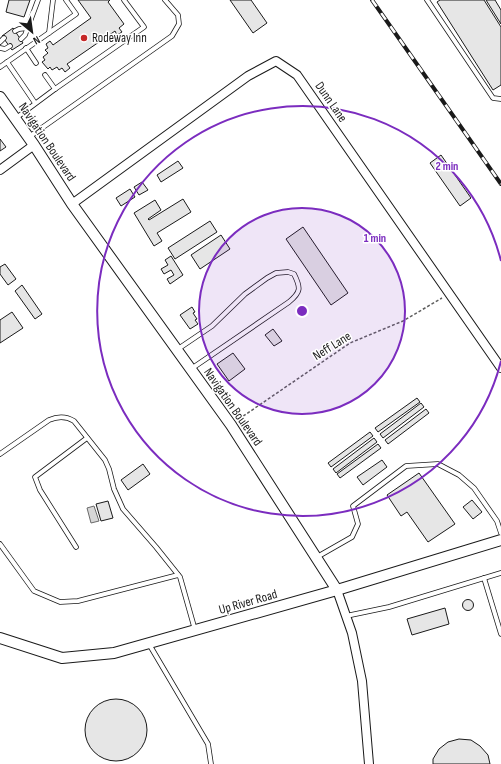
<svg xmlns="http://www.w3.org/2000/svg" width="501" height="764" font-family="'Sofia Sans Condensed',sans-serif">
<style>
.water{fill:#d7d7d7;stroke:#6a6a6a}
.building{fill:#e6e6e6;stroke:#1a1a1a}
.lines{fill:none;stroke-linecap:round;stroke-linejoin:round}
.service-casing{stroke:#1a1a1a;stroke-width:5.5}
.minor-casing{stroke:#1a1a1a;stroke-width:10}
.tertiary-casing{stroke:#1a1a1a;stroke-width:12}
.path{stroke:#5f5f5f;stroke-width:1.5;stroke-dasharray:3 2;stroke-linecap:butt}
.service{stroke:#fff;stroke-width:4}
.minor{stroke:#fff;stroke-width:8}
.tertiary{stroke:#fff;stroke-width:10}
.rail-casing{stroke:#1a1a1a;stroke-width:4}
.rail{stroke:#fff;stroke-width:2.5;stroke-dasharray:8;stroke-linecap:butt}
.ring{fill:none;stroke:#7b2cbf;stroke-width:2}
.poi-dot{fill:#c62828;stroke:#fff;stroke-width:1.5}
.labels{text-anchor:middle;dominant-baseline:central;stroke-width:3;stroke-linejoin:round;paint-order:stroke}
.poi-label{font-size:13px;fill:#1a1a1a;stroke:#fff;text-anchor:start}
.street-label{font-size:13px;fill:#1a1a1a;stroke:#fff}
.centre{fill:#7b2cbf;stroke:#fff;stroke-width:2}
.ring-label{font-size:12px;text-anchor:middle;font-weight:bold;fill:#7b2cbf;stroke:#fff;stroke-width:3;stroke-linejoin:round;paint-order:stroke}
</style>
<rect width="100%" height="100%" fill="#fff"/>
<polygon class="water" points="94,506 99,521 91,523 87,508"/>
<g class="building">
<polygon points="9,0 30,0 24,17 6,12"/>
<polygon points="78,0 110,0 108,2 124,24 119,28 122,32 117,35 115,31 67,64 70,68 65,72 62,68 59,70 57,67 52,70 50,67 48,69 42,62 45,60 43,57 48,53 45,50 48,48 46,44 50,41 53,45 91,18"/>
<polygon points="230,0 251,0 267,23 253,33"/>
<polygon points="440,0 484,0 501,27 501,85 493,90 437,2"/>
<polygon points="486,0 495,0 501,10 501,24"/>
<polygon points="13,28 23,43 12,50 2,36"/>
<polygon points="0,139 6,147 0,151"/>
<polygon points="441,155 471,198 460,206 430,163"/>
<polygon points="178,161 183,168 161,182 157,175"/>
<polygon points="142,182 148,190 139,195 134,187"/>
<polygon points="130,189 135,197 121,206 116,198"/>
<polygon points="183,199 191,212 157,233 162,241 154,246 134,213 155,200 161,210 148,219 149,220"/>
<polygon points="210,221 217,232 175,259 168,248"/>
<polygon points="303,227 348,293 331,305 286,239"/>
<polygon points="221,235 230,249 200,269 191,255"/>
<polygon points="171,256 183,275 170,284 167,279 174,275 171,270 164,274 161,269 168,265 165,260"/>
<polygon points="5,264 16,279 8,285 0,274 0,267"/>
<polygon points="22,285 42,314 35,319 15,291"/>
<polygon points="192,307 195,312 193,313 197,319 195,320 198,324 190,329 180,315"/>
<polygon points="12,312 23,328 0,343 0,320"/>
<polygon points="273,329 282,341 274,346 265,335"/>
<polygon points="233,353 245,369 229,381 217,364"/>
<polygon points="417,398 420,402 378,432 375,428"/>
<polygon points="421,403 424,407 383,438 380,434"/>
<polygon points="426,409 429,413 388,444 385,440"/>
<polygon points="370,432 373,436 331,467 328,463"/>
<polygon points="374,438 377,442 336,473 333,469"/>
<polygon points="378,444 381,448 340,478 337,474"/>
<polygon points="382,460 387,467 363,485 357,477"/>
<polygon points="143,464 150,474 128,490 121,480"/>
<polygon points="419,473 455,524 428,542 407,512 401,516 387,495"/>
<polygon points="472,500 482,512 473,519 463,507"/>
<polygon points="108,501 113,518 101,521 96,504"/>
<circle cx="468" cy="605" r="5.5"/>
<polygon points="445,608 449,624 412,635 407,619"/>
<circle cx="116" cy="730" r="31"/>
<polygon points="459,739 471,740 480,746 488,755 490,764 433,764 433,759 439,749 448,742"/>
</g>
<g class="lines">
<g class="service-casing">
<g id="service">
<polyline points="427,0 493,98 501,99"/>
<polyline points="15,31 19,29 28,28"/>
<polyline points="49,33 53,0"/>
<polyline points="21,39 25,35 38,0"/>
<polyline points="0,42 4,38"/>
<polyline points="0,48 5,49 10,46"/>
<polyline points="26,48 36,63"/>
<polyline points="7,62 35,103"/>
<polyline points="0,67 76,14 66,0"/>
<polyline points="45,75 55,89"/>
<polyline points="16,118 55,89 144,27 124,0"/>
<polyline points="29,137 172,36 179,24 178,15 165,0"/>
<path d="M 178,349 L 212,326 L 245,294 L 267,278 L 276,273 L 288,272 L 294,274 C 301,288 301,292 289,302 L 191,369"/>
<path d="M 0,454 L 49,420 C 58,416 66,416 74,421 L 105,460 L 109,469 L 114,489 L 123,509 L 156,547 L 180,577 L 195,630"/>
<polyline points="0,544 34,591 60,602 78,601 178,575"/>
<polyline points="76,547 40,490 35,477 87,438"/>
<polyline points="317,557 352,537 358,524 353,506 406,466 438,464 459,475 474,488 497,521 501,533"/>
<polyline points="484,578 501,634"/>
<polyline points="346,616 389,607 501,573"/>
<polyline points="149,644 208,744 211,764"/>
</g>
</g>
<g class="minor-casing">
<g id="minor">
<polyline points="0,170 34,145"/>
<polyline points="72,204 248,76 276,61 297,75 501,368"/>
<polyline points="337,590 352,633 362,681 369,764"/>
</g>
</g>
<g class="tertiary-casing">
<g id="tertiary">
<polyline points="0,97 34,145 72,204 231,425 337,590"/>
<polyline points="0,638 62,658 114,653 337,590 501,540"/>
</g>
</g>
<polyline class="path" points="239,419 350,343 403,321 442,298"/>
<use href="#service" class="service"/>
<use href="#minor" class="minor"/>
<use href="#tertiary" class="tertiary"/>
<g class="rail-casing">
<polyline id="rail" points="372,0 501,184"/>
</g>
<use href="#rail" class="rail"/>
</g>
<circle cx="302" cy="311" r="103" fill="#7b2cbf" fill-opacity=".12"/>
<g class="ring">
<circle cx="302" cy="311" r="103"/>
<path d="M501 361A205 205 0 1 1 501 261"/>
</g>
<circle class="poi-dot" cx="84" cy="38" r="4"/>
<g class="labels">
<g class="poi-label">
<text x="92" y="38">Rodeway Inn</text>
</g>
<g class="street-label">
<text transform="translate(331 102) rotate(55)">Dunn Lane</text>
<text transform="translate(47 142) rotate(56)">Navigation Boulevard</text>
<text transform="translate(332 346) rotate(-32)">Neff Lane</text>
<text transform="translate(233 407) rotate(55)">Navigation Boulevard</text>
<text transform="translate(248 602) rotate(-16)">Up River Road</text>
</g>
</g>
<circle cx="302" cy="311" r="6" class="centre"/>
<g class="ring-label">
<text x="447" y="170">2 min</text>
<text x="375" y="242">1 min</text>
</g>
<g transform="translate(32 32) rotate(151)" stroke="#ffffff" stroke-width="3" paint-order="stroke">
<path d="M0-3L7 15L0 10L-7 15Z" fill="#1a1a1a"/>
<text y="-6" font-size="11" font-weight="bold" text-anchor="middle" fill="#1a1a1a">N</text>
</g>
</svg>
